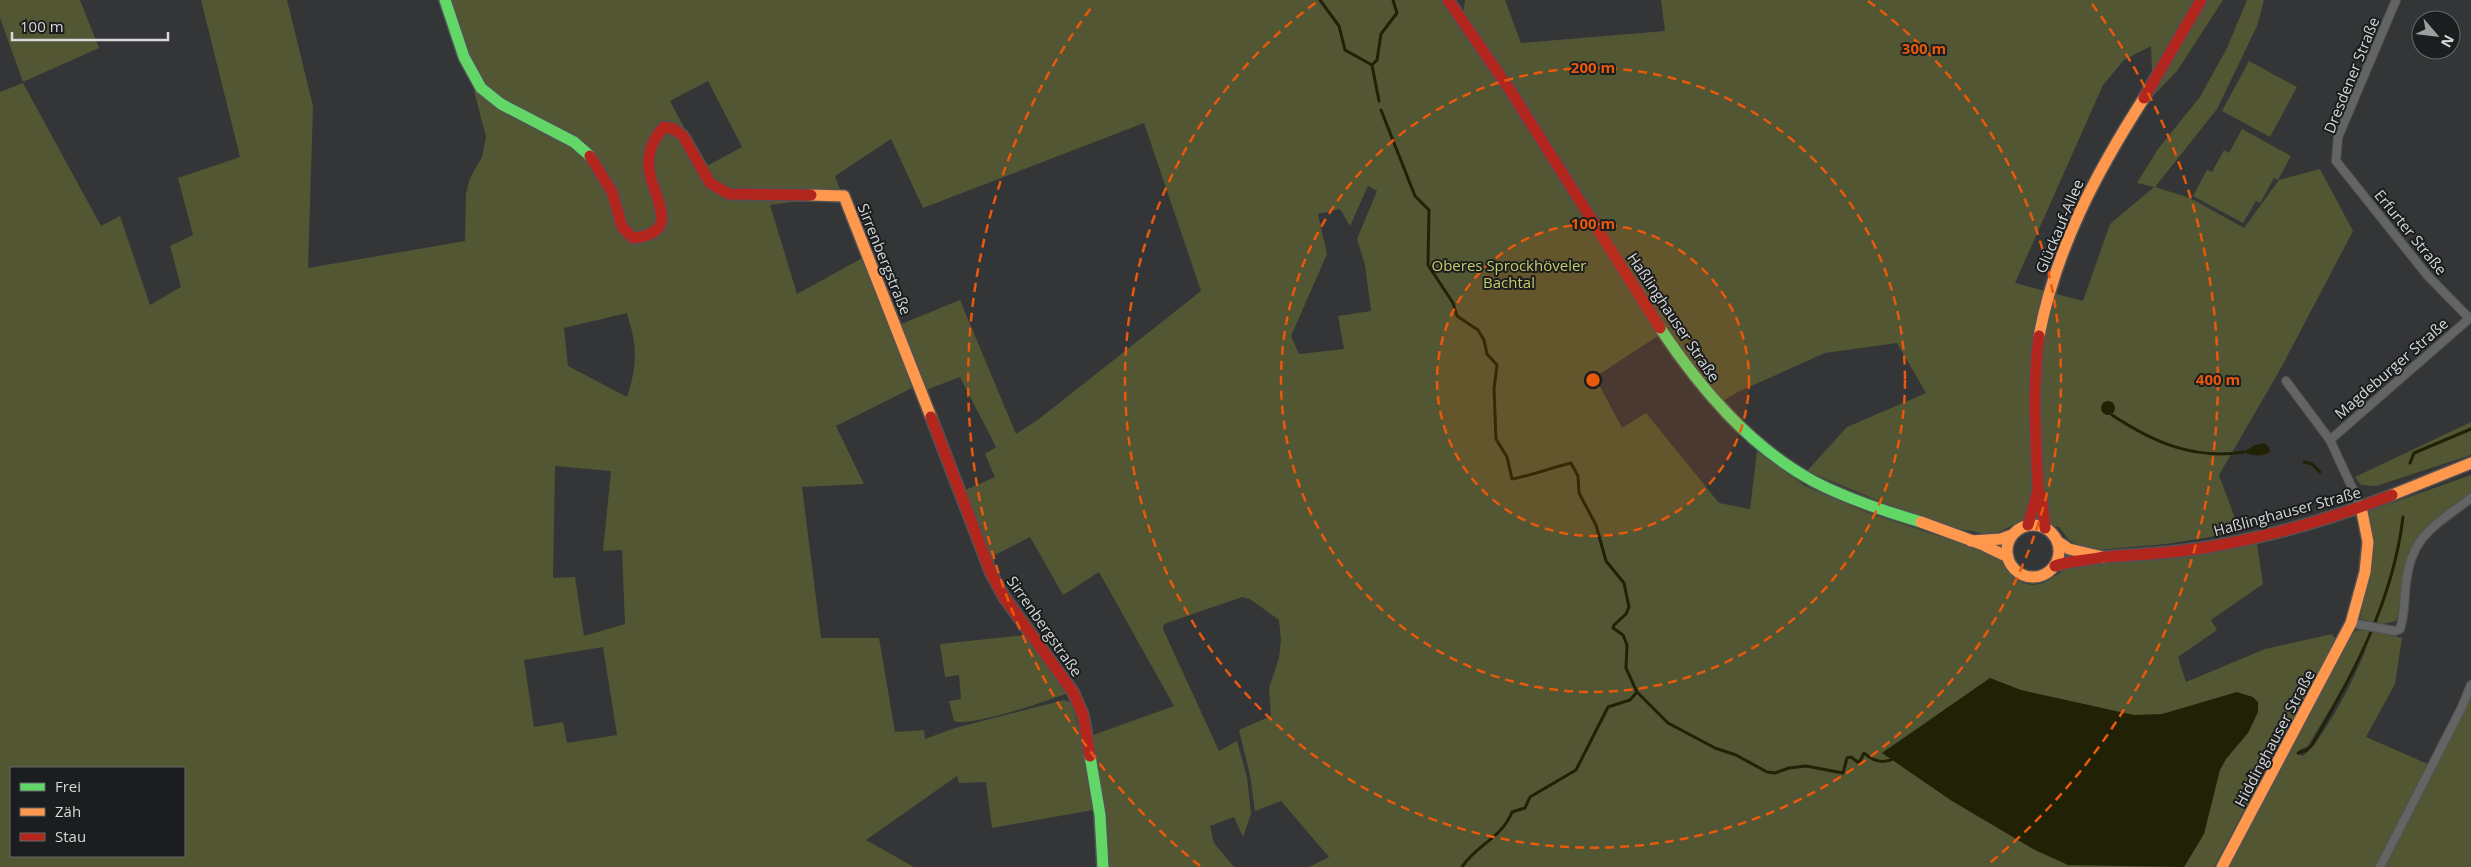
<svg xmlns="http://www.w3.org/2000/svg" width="2471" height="867" font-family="'Open Sans',sans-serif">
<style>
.green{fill:#535632;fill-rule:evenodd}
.water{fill:#212205}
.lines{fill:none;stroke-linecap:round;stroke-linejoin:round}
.stream{stroke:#212205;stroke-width:3}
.street-casing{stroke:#515253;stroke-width:10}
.fast-casing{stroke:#515253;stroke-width:14}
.slow-casing{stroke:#515253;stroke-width:14}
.jam-casing{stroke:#515253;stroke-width:14}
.street{stroke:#636464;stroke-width:8}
.fast{stroke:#63d668;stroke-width:11}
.slow{stroke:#ff974d;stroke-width:11}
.jam{stroke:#b3261e;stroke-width:11}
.ring{fill:none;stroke:#e8590c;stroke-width:2.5;stroke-dasharray:9 6}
.labels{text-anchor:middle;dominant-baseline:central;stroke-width:4;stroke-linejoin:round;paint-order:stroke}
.street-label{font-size:15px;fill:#d6d8d9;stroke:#1b1d1e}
.park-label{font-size:15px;fill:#c6cc69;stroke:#1b1d1e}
.centre{fill:#e8590c;stroke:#1b1d1e;stroke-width:2.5}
.ring-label{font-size:15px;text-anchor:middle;font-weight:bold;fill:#e8590c;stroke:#1b1d1e;stroke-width:4;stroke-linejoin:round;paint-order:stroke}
</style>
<rect width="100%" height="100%" fill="#343537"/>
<g class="green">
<polygon points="0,0 80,0 99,48 23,82 0,18"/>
<path d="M 201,0 L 287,0 L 313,106 L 308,268 L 465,241 L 466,194 L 470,178 L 482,157 L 486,137 L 473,87 L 484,96 L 500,99 L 488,89 L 470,63 L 450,0 L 1441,0 L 1458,20 L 1463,15 L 1465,0 L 1505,0 L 1521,43 L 1665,31 L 1661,0 L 2223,0 L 2177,71 L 2153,96 L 2151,46 L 2124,60 L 2103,85 L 2015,283 L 2083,301 L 2110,224 L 2154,187 L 2137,183 L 2158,149 L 2200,97 L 2227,48 L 2247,0 L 2264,0 L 2257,26 L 2217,109 L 2155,187 L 2190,198 L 2244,228 L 2279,180 L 2320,169 L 2353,231 L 2281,368 L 2219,475 L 2240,532 L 2167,544 L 2097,550 L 2082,547 L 2069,540 L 2059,527 L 2021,521 L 1993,535 L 1959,529 L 1923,519 L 1807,471 L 1847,427 L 1926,393 L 1897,343 L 1825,353 L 1738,392 L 1721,402 L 1667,330 L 1595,377 L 1622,428 L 1646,413 L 1719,503 L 1750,509 L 1757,451 L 1805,486 L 1866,512 L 1996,555 L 2015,578 L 2023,583 L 2033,585 L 2044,583 L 2069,567 L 2152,560 L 2257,544 L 2263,584 L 2211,620 L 2217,630 L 2178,657 L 2186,682 L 2265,649 L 2332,634 L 2335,638 L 2321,672 L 2284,734 L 2214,867 L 1309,867 L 1329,857 L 1281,801 L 1255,811 L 1250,775 L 1239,730 L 1271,716 L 1269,688 L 1279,658 L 1281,640 L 1279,620 L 1250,599 L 1242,597 L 1164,624 L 1163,629 L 1219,751 L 1237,741 L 1247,777 L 1251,814 L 1243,837 L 1234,817 L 1210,826 L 1214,843 L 1234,867 L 1109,867 L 1106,813 L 1093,735 L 1174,706 L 1099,572 L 1063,595 L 1030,537 L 989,558 L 963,491 L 995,477 L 985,454 L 996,447 L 960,377 L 926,390 L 899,325 L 960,300 L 1016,434 L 1039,419 L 1201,291 L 1144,123 L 923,208 L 891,139 L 835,176 L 842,195 L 770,205 L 797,294 L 866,256 L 912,388 L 836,426 L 864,484 L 802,487 L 821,638 L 879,638 L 895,732 L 924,730 L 925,739 L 955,728 L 1064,700 L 1072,703 L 1086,760 L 1093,810 L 992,828 L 986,782 L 959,783 L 957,776 L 866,840 L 914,867 L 0,867 L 0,92 L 23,83 L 101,226 L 120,216 L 150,305 L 181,287 L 170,246 L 193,235 L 178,178 L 240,157 ZM 708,81 L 742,147 L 705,167 L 670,101 ZM 1368,186 L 1377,191 L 1357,239 L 1365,265 L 1371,311 L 1338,316 L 1344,349 L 1299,354 L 1291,336 L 1327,254 L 1318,214 L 1340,209 L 1350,226 ZM 627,313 C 637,346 638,363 627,397 L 568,366 L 564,328 ZM 555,466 L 611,471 L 603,551 L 622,550 L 625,624 L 584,636 L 575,577 L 553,578 ZM 603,647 L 617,735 L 567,743 L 563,722 L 534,727 L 524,660 ZM 11,768 L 184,768 L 184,856 L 11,856 Z"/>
<polygon points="2249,61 2297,87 2270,137 2222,111"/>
<polygon points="2242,129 2291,156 2278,180 2274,178 2260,203 2256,201 2243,223 2193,196 2207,170 2212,172 2224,150 2229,153"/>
<polygon points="2471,422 2471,455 2376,486 2361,485 2355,477"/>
<path d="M 2471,475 L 2471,497 C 2445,516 2411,533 2405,568 C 2403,585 2403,605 2396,621 L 2383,624 L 2360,619 L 2374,547 L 2369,511 Z"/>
<path d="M 2358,630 L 2373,631 L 2402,638 L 2395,684 L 2366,737 L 2430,765 L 2377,867 L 2228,867 L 2349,634 ZM 2367,646 C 2359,670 2323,742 2303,756 L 2297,754 L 2299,750 L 2308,746 Z"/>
<path d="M 1026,635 L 1068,693 C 1050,700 969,728 954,721 L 949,701 L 961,699 L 959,675 L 945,677 L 940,644 Z"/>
<polygon points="2471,690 2471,867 2382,867"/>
</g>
<g class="water">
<circle cx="2108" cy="408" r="7"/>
<path d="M 2264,443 L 2269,447 L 2270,452 C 2263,457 2252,456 2244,452 L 2255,445 Z"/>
<polygon points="1990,678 2021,690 2134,715 2162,714 2237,692 2253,697 2258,702 2258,712 2248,733 2226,759 2220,770 2204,834 2184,867 2068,865 2035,850 1952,801 1882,753"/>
</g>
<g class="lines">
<g class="stream">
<polyline points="1320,0 1339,26 1345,50 1372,65 1379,101"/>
<polyline points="1372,65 1377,60 1381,34 1397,13 1393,0"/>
<path d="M 1381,110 L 1415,196 L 1429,210 L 1428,265 L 1453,303 L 1457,316 L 1478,330 L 1484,340 L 1487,354 L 1497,365 L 1494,389 L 1496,439 L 1507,457 L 1512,479 C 1532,475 1551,468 1571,463 L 1578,476 L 1579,493 L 1596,525 L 1606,561 L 1624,583 L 1629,607 L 1626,614 L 1614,625 L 1613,628 L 1623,635 L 1627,645 L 1626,668 L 1637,692 L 1668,723 L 1715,748 L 1736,755 L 1767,772 L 1775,773 L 1789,768 L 1806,766 L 1843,773 L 1847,758 L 1851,757 L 1859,763 L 1864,753 C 1873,761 1883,765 1895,758"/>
<path d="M 2112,415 C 2153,442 2193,460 2244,452"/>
<polyline points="2304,462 2312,464 2320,472"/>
<polyline points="2410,463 2414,453 2471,429"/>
<path d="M 2298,753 L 2307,750 L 2312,745 C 2354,673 2393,601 2403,517"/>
<polyline points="2247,774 2249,773"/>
<path d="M 1462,867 C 1476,845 1502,838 1512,812 L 1525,808 L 1530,797 L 1576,770 L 1608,707 L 1630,700 L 1637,692"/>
</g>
<g class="street-casing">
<g id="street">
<polyline points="2396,0 2338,137 2336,161 2427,275 2469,318"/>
<polyline points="2286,381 2330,440 2361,507"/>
<polyline points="2330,440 2471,317"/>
<path d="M 2351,623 L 2395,631 L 2400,629 C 2405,615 2404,598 2406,583 C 2411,535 2436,525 2471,498"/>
<polyline points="2380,867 2461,709 2471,685"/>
</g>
</g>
<g class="fast-casing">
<g id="fast">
<polyline points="445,0 464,57 481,88 501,104 574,142 590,156"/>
<path d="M 1660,328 C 1700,388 1749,446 1813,481 C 1847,499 1884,511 1921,522"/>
<polyline points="1090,756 1100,815 1103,867"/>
</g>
</g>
<g class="slow-casing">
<g id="slow">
<polyline points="811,195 844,196 931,417"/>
<path d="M 2039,336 C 2056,248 2096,173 2144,98"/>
<polyline points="2392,495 2471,463"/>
<polyline points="1921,522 1981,544 2008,557"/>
<circle cx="2033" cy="551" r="26"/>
<polyline points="1971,541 2001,539 2012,535"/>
<polyline points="2057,541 2069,549 2103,557"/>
<polyline points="2222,867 2351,623 2365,572 2368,542 2361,507"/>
</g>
</g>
<g class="jam-casing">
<g id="jam">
<polyline points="1448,0 1510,90 1660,328"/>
<polyline points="2144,98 2201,0"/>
<path d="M 590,156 L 612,192 L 622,227 L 633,238 C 684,233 652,196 649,169 C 647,153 653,139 664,127 L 674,129 L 683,136 L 710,183 L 729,194 L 811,195"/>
<path d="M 2039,336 C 2032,388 2036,439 2038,491 L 2042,499 L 2045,528"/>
<polyline points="931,417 991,573 1004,597 1073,692 1083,715 1090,756"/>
<polyline points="2028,525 2038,491"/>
<path d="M 2055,566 C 2071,560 2087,561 2103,557 C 2138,555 2174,553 2209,547 C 2271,536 2334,518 2392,495"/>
</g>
</g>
<use href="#street" class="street"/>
<use href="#fast" class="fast"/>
<use href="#slow" class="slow"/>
<use href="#jam" class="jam"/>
</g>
<circle cx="1593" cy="380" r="156" fill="#e8590c" fill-opacity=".12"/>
<g class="ring">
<circle cx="1593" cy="380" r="156"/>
<circle cx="1593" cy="380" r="312"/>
<path d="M1868 1A468 468 0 1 1 1318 1"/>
<path d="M1200 866A625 625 0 0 1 1094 4M2092 4A625 625 0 0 1 1986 866"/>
</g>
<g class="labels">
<g class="street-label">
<text transform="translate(2351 75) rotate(-68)">Dresdener Straße</text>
<text transform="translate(2059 226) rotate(-67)">Glückauf-Allee</text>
<text transform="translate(2411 232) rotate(51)">Erfurter Straße</text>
<text transform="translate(885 259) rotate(68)">Sirrenbergstraße</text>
<text transform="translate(1674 317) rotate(56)">Haßlinghauser Straße</text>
<text transform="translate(2391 368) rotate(-41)">Magdeburger Straße</text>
<text transform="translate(2287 511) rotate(-15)">Haßlinghauser Straße</text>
<text transform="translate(1045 626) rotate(55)">Sirrenbergstraße</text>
<text transform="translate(2274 738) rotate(-62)">Hiddinghauser Straße</text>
</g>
<g class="park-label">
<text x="1509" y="265">Oberes Sprockhöveler<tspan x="1509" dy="17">Bachtal</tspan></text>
</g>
</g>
<circle cx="1593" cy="380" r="8" class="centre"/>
<g class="ring-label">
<text x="1924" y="54">300 m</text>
<text x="1593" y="73">200 m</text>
<text x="1593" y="229">100 m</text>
<text x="2218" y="385">400 m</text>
</g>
<rect x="10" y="767" width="175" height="90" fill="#1b1d1e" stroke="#666869"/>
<rect x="20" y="783" width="25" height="8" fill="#63d668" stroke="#666869"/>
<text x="55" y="792" font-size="15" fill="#d6d8d9">Frei</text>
<rect x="20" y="808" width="25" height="8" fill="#ff974d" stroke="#666869"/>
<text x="55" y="817" font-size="15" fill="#d6d8d9">Zäh</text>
<rect x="20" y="833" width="25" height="8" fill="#b3261e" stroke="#666869"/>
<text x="55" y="842" font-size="15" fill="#d6d8d9">Stau</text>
<g transform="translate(2436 35) rotate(118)"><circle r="24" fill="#1b1d1e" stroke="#666869"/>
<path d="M0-4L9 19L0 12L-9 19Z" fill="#9d9fa0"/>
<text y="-8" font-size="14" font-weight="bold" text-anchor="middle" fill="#d6d8d9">N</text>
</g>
<path d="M12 32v8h156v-8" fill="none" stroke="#d6d8d9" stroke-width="2.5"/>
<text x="20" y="32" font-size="15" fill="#d6d8d9" stroke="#1b1d1e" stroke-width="4" paint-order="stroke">100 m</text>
</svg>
